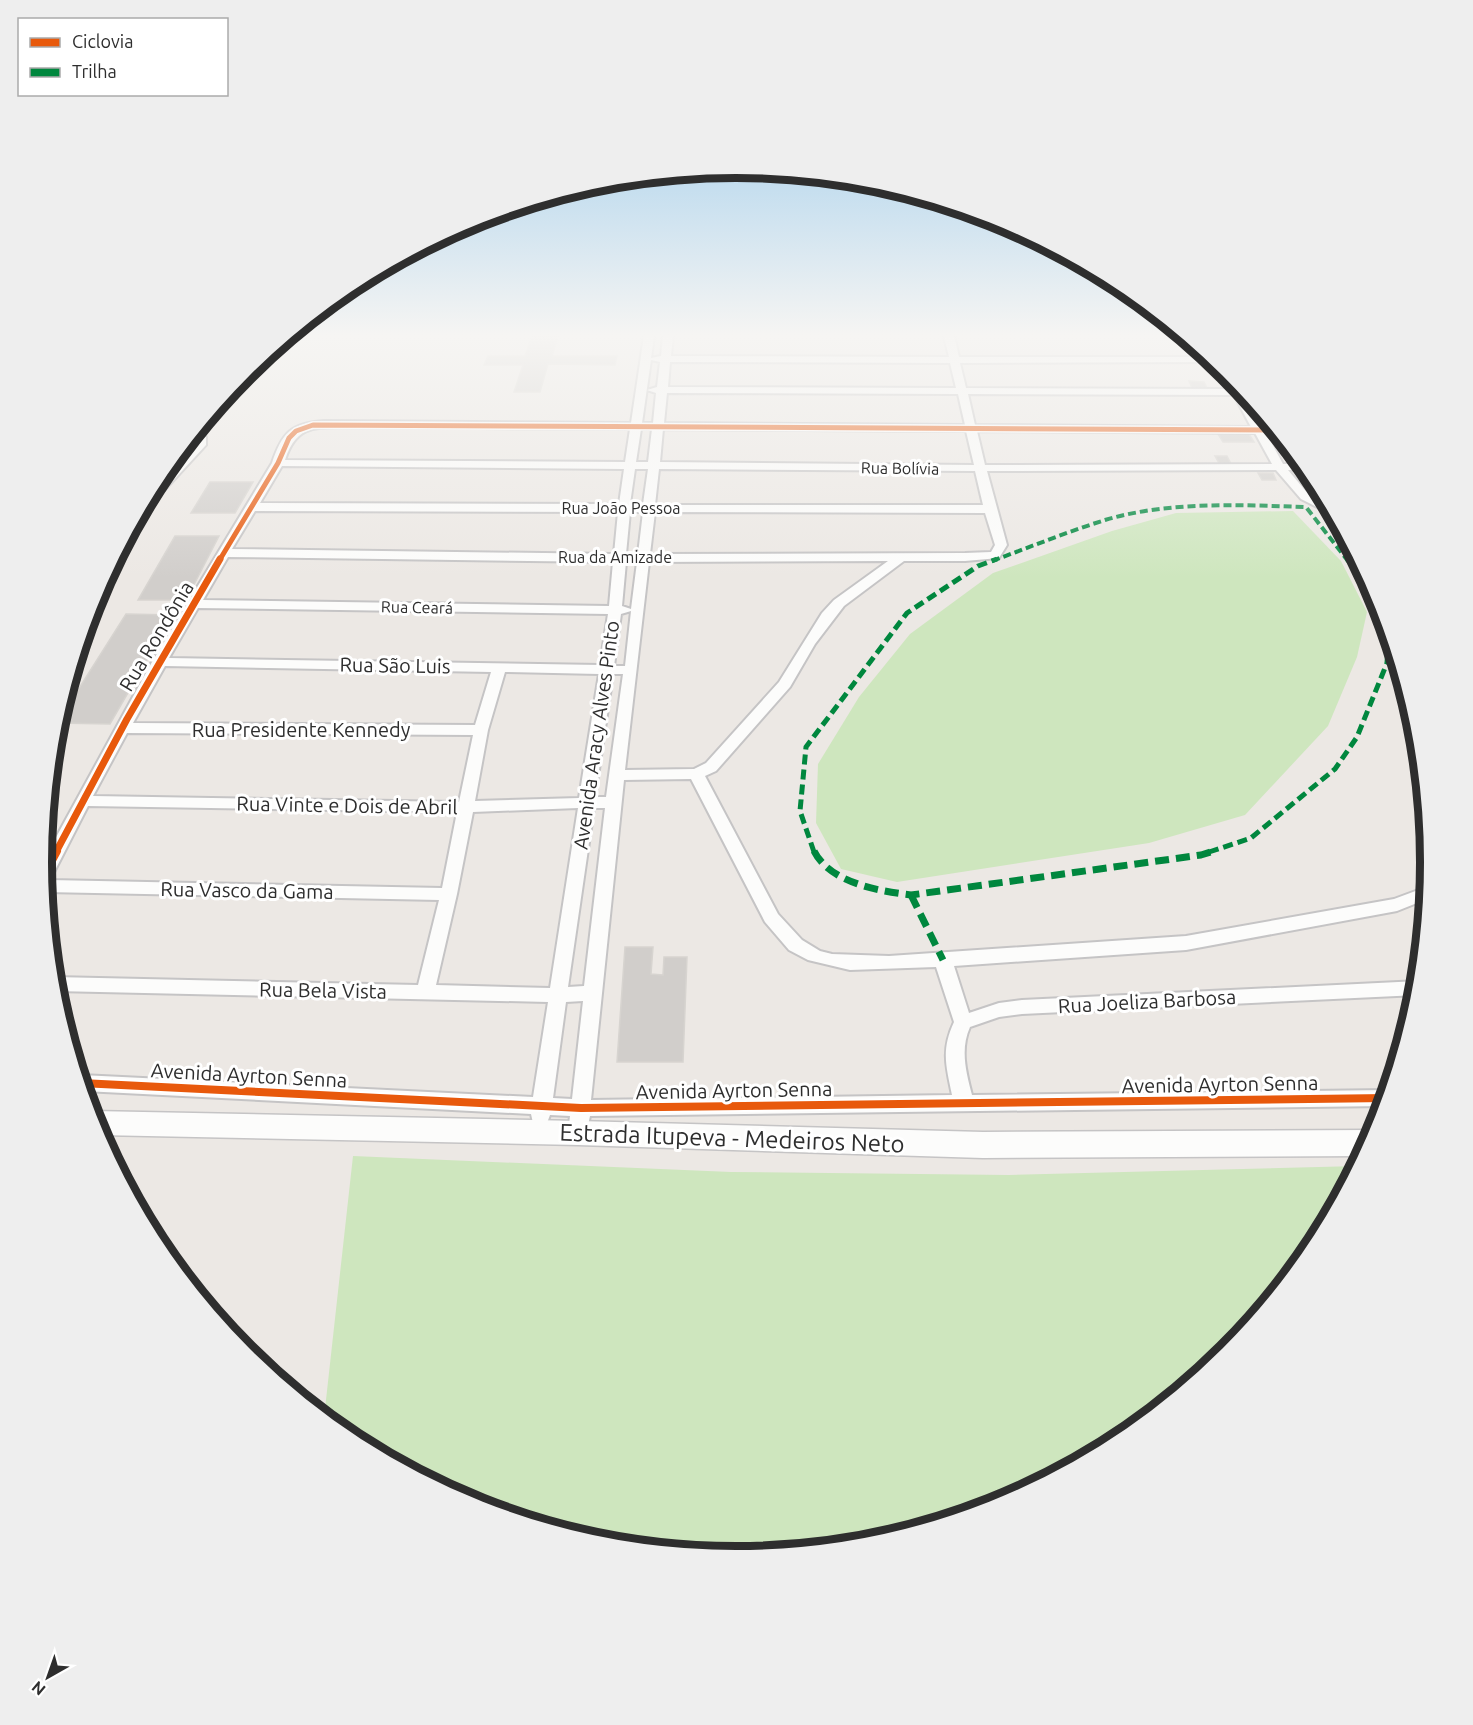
<svg xmlns="http://www.w3.org/2000/svg" width="1473" height="1725" font-family="Ubuntu,sans-serif">
<style>
.green{fill:#cee6be}
.building{fill:#d1cecb;stroke:#d7d4d0;stroke-width:1.5}
.lines{fill:none;stroke-linecap:round;stroke-linejoin:round}
.street-casing{stroke:#c5c4c5;stroke-width:4}
.secondary-casing{stroke:#c5c4c5;stroke-width:3}
.street{fill:#fcfcfb;fill-rule:evenodd}
.secondary{fill:#fcfcfb;fill-rule:evenodd}
.quiet-far2{stroke:#00873e;stroke-width:4;stroke-dasharray:8 4;stroke-linecap:butt}
.quiet-far1{stroke:#00873e;stroke-width:5;stroke-dasharray:10 5;stroke-linecap:butt}
.quiet{stroke:#00873e;stroke-width:7;stroke-dasharray:14 7;stroke-linecap:butt}
.cycleway-far2-casing{stroke:#fff;stroke-width:8}
.cycleway-far1-casing{stroke:#fff;stroke-width:10}
.cycleway-casing{stroke:#fff;stroke-width:12}
.cycleway-far2{stroke:#e8590c;stroke-width:5}
.cycleway-far1{stroke:#e8590c;stroke-width:7}
.cycleway{stroke:#e8590c;stroke-width:8}
.labels{text-anchor:middle;dominant-baseline:central;stroke-width:6;stroke-linejoin:round;paint-order:stroke}
.far-street-label{font-size:16px;fill:#2e2e2e;stroke:#fff}
.street-label{font-size:20px;fill:#2e2e2e;stroke:#fff}
.near-street-label{font-size:24px;fill:#2e2e2e;stroke:#fff}
.rim{fill:none;stroke:#2e2e2e;stroke-width:8}
</style>
<rect width="100%" height="100%" fill="#ece8e4"/>
<g class="green">
<polygon points="1293,511 1341,561 1367,612 1357,657 1328,726 1245,815 1149,843 897,882 841,869 816,823 818,764 859,697 910,634 993,573 1112,531 1176,513"/>
<polygon points="353,1156 731,1172 1009,1175 1358,1166 1314,1249 1227,1354 1122,1440 1002,1504 872,1544 736,1557 601,1544 470,1504 350,1440 324,1418"/>
</g>
<g class="building">
<polygon points="532,336 558,336 552,356 617,356 615,365 548,364 540,392 514,392 523,365 484,365 488,356 525,356"/>
<polygon points="1189,381 1204,382 1208,390 1193,390"/>
<polygon points="1218,434 1249,434 1254,442 1223,442"/>
<polygon points="1215,456 1227,456 1231,464 1219,463"/>
<polygon points="1258,473 1273,473 1276,480 1262,480"/>
<polygon points="210,482 253,482 235,513 191,513"/>
<polygon points="175,536 219,536 186,600 138,600"/>
<polygon points="126,614 173,615 110,724 57,723"/>
<polygon points="625,947 653,947 651,974 663,975 664,957 687,957 683,1062 617,1062"/>
</g>
<g class="lines">
<g class="street-casing">
<g id="street">
<path d="M 644,336 L 654,336 L 651,358 L 661,356 L 663,336 L 673,336 L 671,356 L 949,357 L 944,336 L 954,336 L 959,357 L 1210,357 L 1217,362 L 960,363 L 966,388 L 1230,389 L 1219,368 L 1221,366 L 1247,395 L 1244,395 L 1262,427 L 1273,427 L 1278,433 L 1266,433 L 1283,464 L 1303,464 L 1308,470 L 1288,470 L 1309,495 L 1329,506 L 1335,516 L 1301,499 L 1276,470 L 987,471 L 1007,545 L 999,558 L 965,561 L 904,561 L 844,606 L 815,644 L 790,687 L 716,771 L 705,776 L 778,914 L 802,940 L 820,951 L 832,954 L 889,956 L 1186,936 L 1394,899 L 1429,886 L 1427,899 L 1397,911 L 1186,950 L 954,966 L 969,1013 L 999,1003 L 1022,1000 L 1419,981 L 1418,995 L 1022,1014 L 999,1017 L 970,1027 C 960,1049 966,1072 972,1095 L 1387,1090 L 1390,1091 L 1385,1106 L 590,1116 L 585,1139 L 578,1142 L 571,1139 L 568,1133 L 570,1116 L 550,1115 L 547,1123 L 540,1125 L 533,1123 L 531,1114 L 84,1091 L 79,1076 L 81,1075 L 533,1097 L 548,1002 L 55,991 L 54,977 L 418,985 L 439,900 L 45,892 L 42,863 L 152,662 L 272,463 C 282,433 291,423 324,421 L 631,423 ZM 651,360 L 660,362 L 657,387 L 647,390 L 656,393 L 653,423 L 642,423 ZM 670,362 L 950,363 L 956,388 L 668,387 ZM 667,393 L 958,394 L 965,425 L 664,423 ZM 968,394 L 1234,395 L 1251,427 L 975,425 ZM 350,427 L 630,429 L 625,462 L 285,460 C 297,423 317,428 350,427 ZM 641,429 L 652,429 L 648,462 L 636,462 ZM 663,429 L 966,431 L 974,465 L 660,462 ZM 977,431 L 1255,433 L 1272,464 L 985,465 ZM 282,466 L 624,469 L 619,504 L 260,503 ZM 635,469 L 648,469 L 643,504 L 630,504 ZM 659,469 L 975,471 L 983,505 L 655,505 ZM 255,511 L 618,512 L 614,554 L 232,549 ZM 630,512 L 643,512 L 638,554 L 626,554 ZM 655,512 L 985,513 L 995,545 L 991,552 L 965,553 L 650,554 ZM 228,557 L 613,562 L 609,606 L 203,600 ZM 888,561 L 834,600 L 822,613 L 779,682 L 706,763 L 694,769 L 625,770 L 649,562 ZM 626,562 L 637,562 L 631,609 L 622,606 ZM 198,608 L 608,614 L 600,665 L 169,658 ZM 631,611 L 625,666 L 614,666 L 621,614 ZM 165,666 L 491,672 L 475,725 L 133,723 ZM 505,672 L 599,674 L 579,798 L 475,801 L 488,730 ZM 613,674 L 623,674 L 606,797 L 595,797 ZM 127,733 L 473,735 L 459,802 L 93,796 ZM 691,779 L 765,922 L 789,950 L 808,960 L 850,970 L 936,967 L 954,1022 C 941,1050 946,1066 952,1095 L 591,1100 L 624,780 ZM 88,806 L 457,812 L 442,888 L 50,880 ZM 578,808 L 550,988 L 436,985 L 457,894 L 473,812 ZM 594,808 L 605,808 L 584,986 L 568,987 ZM 583,1001 L 572,1099 L 553,1098 L 566,1002 Z"/>
<polygon points="195,432 206,437 206,445 147,509 142,509 152,489 196,442 191,438"/>
</g>
</g>
<g class="secondary-casing">
<polygon id="secondary" points="93,1111 578,1121 983,1132 1370,1130 1376,1132 1363,1156 983,1158 578,1145 99,1135 90,1112"/>
</g>
<use href="#street" class="street"/>
<use href="#secondary" class="secondary"/>
<path class="quiet-far2" d="M 992,561 C 1030,547 1067,532 1105,520 C 1169,501 1240,505 1306,507 L 1348,561"/>
<g class="quiet-far1">
<polyline points="1347,559 1379,600"/>
<polyline points="814,852 800,811 806,747 907,613 978,566 997,559"/>
<polyline points="1209,852 1251,838 1335,769 1357,737 1387,663 1389,632"/>
</g>
<g class="quiet">
<path d="M 814,851 C 830,883 879,891 911,895 L 1201,855 L 1214,851"/>
<polyline points="911,895 943,960"/>
</g>
<g class="cycleway-far2-casing">
<polyline id="cycleway-far2" points="219,561 278,463 289,438 296,431 313,425 1275,430"/>
</g>
<g class="cycleway-far1-casing">
<polyline id="cycleway-far1" points="56,852 127,719 220,559"/>
</g>
<g class="cycleway-casing">
<g id="cycleway">
<polyline points="43,877 57,851"/>
<polyline points="81,1083 581,1108 1387,1098"/>
</g>
</g>
<use href="#cycleway-far2" class="cycleway-far2"/>
<use href="#cycleway-far1" class="cycleway-far1"/>
<use href="#cycleway" class="cycleway"/>
</g>
<linearGradient id="sky" x2="0" y2="1"><stop stop-color="#88c2ea"/><stop offset="0.58" stop-color="#f6f5f3"/><stop offset="1" stop-color="#f6f5f3" stop-opacity="0"/></linearGradient>
<rect width="1473" height="578" fill="url(#sky)"/>
<g class="labels">
<g class="far-street-label">
<text transform="translate(900 468) rotate(1)">Rua Bolívia</text>
<text x="621" y="508">Rua João Pessoa</text>
<text x="615" y="557">Rua da Amizade</text>
<text transform="translate(417 607) rotate(1)">Rua Ceará</text>
</g>
<g class="street-label">
<text transform="translate(156 636) rotate(-59)">Rua Rondônia</text>
<text transform="translate(395 665) rotate(1)">Rua São Luis</text>
<text x="301" y="729">Rua Presidente Kennedy</text>
<text transform="translate(596 735) rotate(-82)">Avenida Aracy Alves Pinto</text>
<text transform="translate(347 805) rotate(1)">Rua Vinte e Dois de Abril</text>
<text transform="translate(247 890) rotate(1)">Rua Vasco da Gama</text>
<text transform="translate(323 990) rotate(1)">Rua Bela Vista</text>
<text transform="translate(1147 1001) rotate(-3)">Rua Joeliza Barbosa</text>
<text transform="translate(249 1075) rotate(3)">Avenida Ayrton Senna</text>
<text transform="translate(1220 1084) rotate(-1)">Avenida Ayrton Senna</text>
<text transform="translate(734 1090) rotate(-1)">Avenida Ayrton Senna</text>
</g>
<g class="near-street-label">
<text transform="translate(732 1138) rotate(2)">Estrada Itupeva - Medeiros Neto</text>
</g>
</g>
<path d="M0 0H1473V1725H0ZM52 862a684 684 0 1 1 1368 0a684 684 0 1 1-1368 0Z" fill="#eee" fill-rule="evenodd"/>
<path class="rim" d="M52 862a684 684 0 1 1 1368 0a684 684 0 1 1-1368 0Z"/>
<rect x="18" y="18" width="210" height="78" fill="#ffffff" stroke="#ababab" stroke-width="1.5"/>
<rect x="30" y="38" width="30" height="9" fill="#e8590c" stroke="#ababab" stroke-width="1.5"/>
<text x="72" y="48" font-size="18" fill="#2e2e2e">Ciclovia</text>
<rect x="30" y="68" width="30" height="9" fill="#00873e" stroke="#ababab" stroke-width="1.5"/>
<text x="72" y="78" font-size="18" fill="#2e2e2e">Trilha</text>
<g transform="translate(48 1677) rotate(220)" stroke="#ffffff" stroke-width="4.5" paint-order="stroke">
<path d="M0-4.5L10 22L0 15L-10 22Z" fill="#2e2e2e"/>
<text y="-9" font-size="16" font-weight="bold" text-anchor="middle" fill="#2e2e2e">N</text>
</g>
</svg>
